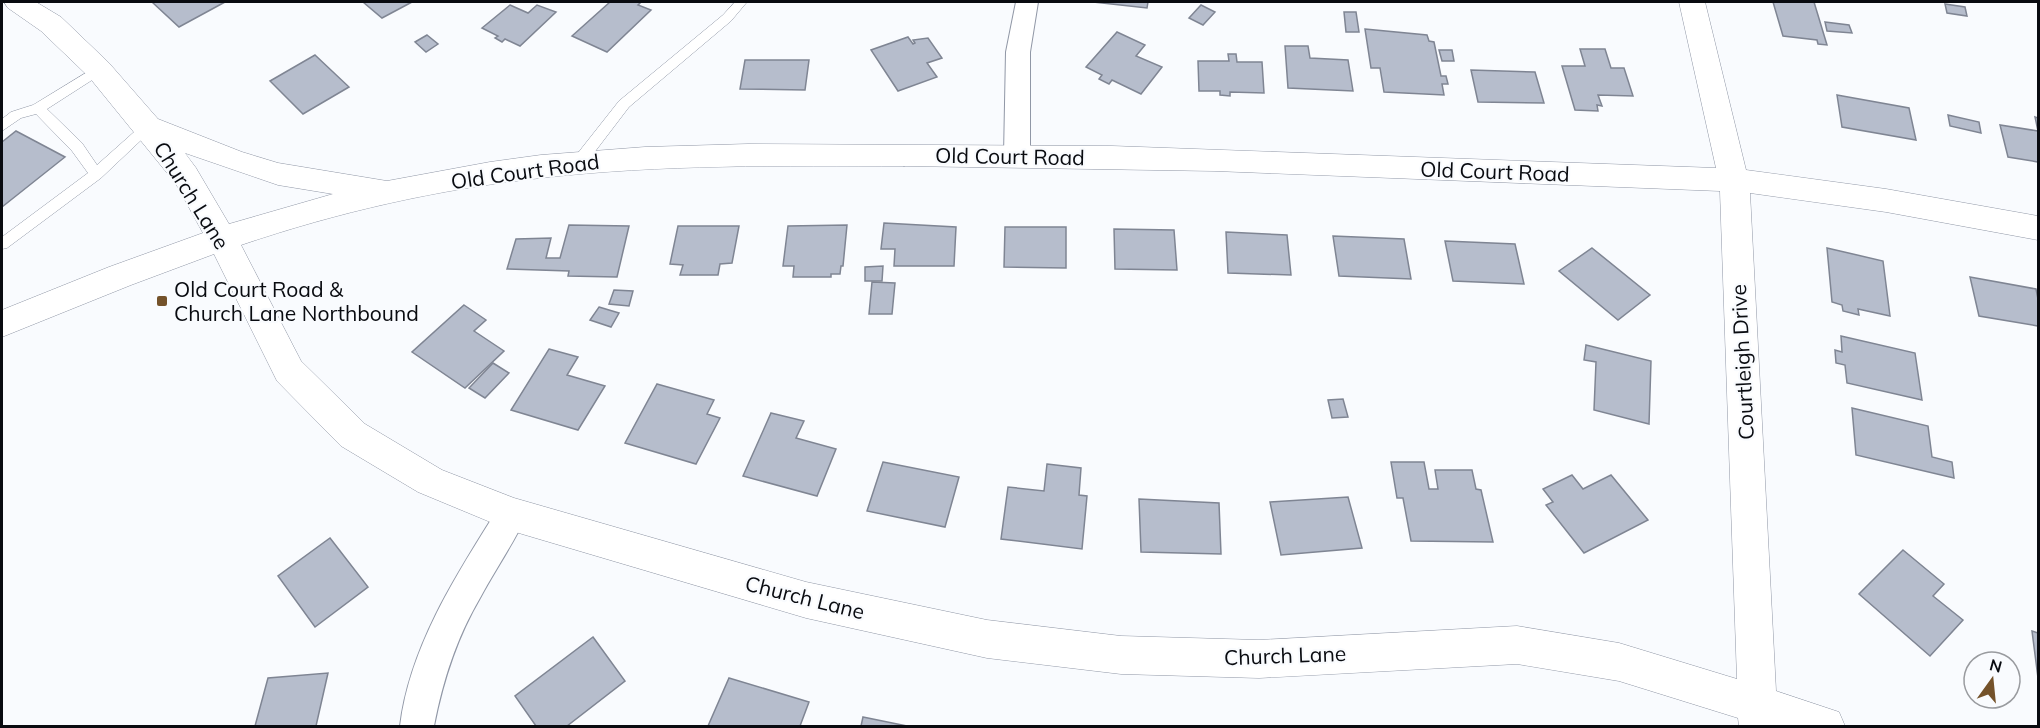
<svg xmlns="http://www.w3.org/2000/svg" width="2040" height="728" font-family="Mulish,sans-serif">
<style>
.building{fill:#b6bdcc;stroke:#7f8593;stroke-width:1.5}
.lines{fill:none;stroke-linecap:round;stroke-linejoin:round}
.lane-casing{stroke:#9097a6;stroke-width:1}
.street-casing{stroke:#9097a6;stroke-width:2}
.secondary-casing{stroke:#9097a6;stroke-width:1}
.lane{fill:#fff;fill-rule:evenodd}
.street{fill:#fff;fill-rule:evenodd}
.secondary{fill:#fff;fill-rule:evenodd}
.poi-dot{fill:#74522a;stroke:#f9fbfe;stroke-width:2}
.labels{text-anchor:middle;dominant-baseline:central;stroke-width:4.5;stroke-linejoin:round;paint-order:stroke}
.street-label{font-size:21px;fill:#090b10;stroke:#f9fbfe}
.poi-label{font-size:21px;fill:#090b10;stroke:#f9fbfe;text-anchor:start}
</style>
<rect width="100%" height="100%" fill="#f9fbfe"/>
<g class="building">
<polygon points="152,2 225,2 179,27"/>
<polygon points="363,2 412,2 382,18"/>
<polygon points="610,2 641,2 638,5 651,10 607,52 572,36"/>
<polygon points="1093,2 1148,2 1147,8"/>
<polygon points="1773,2 1814,2 1827,45 1818,44 1817,40 1783,36"/>
<polygon points="1945,4 1965,7 1967,16 1947,13"/>
<polygon points="510,5 528,13 537,5 556,12 520,46 505,39 502,42 495,38 498,36 482,28"/>
<polygon points="1201,5 1215,12 1203,25 1189,18"/>
<polygon points="1344,12 1356,12 1359,32 1346,32"/>
<polygon points="1825,22 1849,25 1852,33 1827,31"/>
<polygon points="1365,29 1427,35 1429,41 1434,42 1441,76 1446,76 1448,84 1442,84 1444,95 1384,92 1380,68 1371,68"/>
<polygon points="1117,32 1145,45 1136,56 1162,67 1141,94 1112,80 1109,84 1099,79 1102,75 1086,67"/>
<polygon points="427,35 438,44 426,52 415,42"/>
<polygon points="908,37 913,44 915,43 913,40 928,38 942,58 927,63 937,77 898,91 871,50"/>
<polygon points="1285,46 1308,46 1310,58 1348,60 1353,91 1288,88"/>
<polygon points="1580,49 1605,49 1611,68 1624,68 1633,96 1598,95 1602,106 1597,105 1598,111 1575,110 1562,66 1585,66"/>
<polygon points="1439,50 1452,50 1454,61 1442,61"/>
<polygon points="1228,54 1236,54 1237,62 1262,62 1264,93 1230,92 1230,96 1220,95 1220,91 1199,91 1198,61 1229,61"/>
<polygon points="315,55 349,87 303,114 270,81"/>
<polygon points="745,60 809,60 805,90 740,89"/>
<polygon points="1471,70 1535,72 1544,103 1478,102"/>
<polygon points="1837,95 1909,108 1916,140 1842,127"/>
<polygon points="1948,115 1979,122 1981,133 1950,126"/>
<polygon points="2035,117 2038,118 2038,162 2008,157 2000,125 2038,131"/>
<polygon points="16,131 65,157 2,207 2,142"/>
<polygon points="884,223 956,227 954,266 894,266 895,249 881,249"/>
<polygon points="569,225 629,226 617,277 568,276 569,271 507,269 516,239 551,238 546,258 560,258"/>
<polygon points="847,225 843,266 841,266 840,274 831,274 831,277 793,277 794,266 783,266 788,226"/>
<polygon points="678,226 739,226 732,263 720,264 718,275 680,275 683,265 670,264"/>
<polygon points="1005,227 1066,227 1066,268 1004,267"/>
<polygon points="1114,229 1174,230 1177,270 1115,269"/>
<polygon points="1226,232 1287,235 1291,275 1228,273"/>
<polygon points="1333,236 1404,239 1411,279 1339,276"/>
<polygon points="1445,241 1515,244 1524,284 1453,281"/>
<polygon points="1592,248 1650,295 1618,320 1559,271"/>
<polygon points="1827,248 1883,261 1890,316 1858,309 1859,315 1843,311 1842,305 1832,302"/>
<polygon points="883,266 882,281 865,281 865,267"/>
<polygon points="1970,277 2036,289 2038,299 2038,326 1979,316"/>
<polygon points="872,282 895,283 892,314 869,314"/>
<polygon points="614,290 633,291 629,306 609,304"/>
<polygon points="464,305 486,320 474,331 504,351 465,388 412,352"/>
<polygon points="599,307 619,313 611,327 590,320"/>
<polygon points="1841,336 1915,353 1922,400 1847,383 1845,365 1836,363 1835,350 1842,352"/>
<polygon points="1586,345 1651,361 1649,424 1594,410 1596,362 1584,360"/>
<polygon points="549,349 578,357 567,375 605,386 578,430 511,410"/>
<polygon points="493,363 509,373 485,398 469,388"/>
<polygon points="657,384 714,400 707,414 720,418 696,464 625,443"/>
<polygon points="1343,399 1348,417 1332,418 1328,400"/>
<polygon points="1852,408 1928,426 1932,457 1952,462 1954,478 1856,455"/>
<polygon points="771,413 804,421 796,438 836,449 817,496 743,476"/>
<polygon points="883,462 959,477 945,527 867,511"/>
<polygon points="1391,462 1424,462 1429,489 1438,489 1435,470 1472,470 1476,489 1481,490 1493,542 1411,541 1403,498 1397,498"/>
<polygon points="1047,464 1081,468 1079,495 1087,496 1082,549 1001,539 1008,487 1044,491"/>
<polygon points="1572,475 1583,489 1611,475 1648,520 1584,553 1546,505 1553,502 1543,489"/>
<polygon points="1348,497 1362,548 1281,555 1270,502"/>
<polygon points="1139,499 1219,503 1221,554 1141,552"/>
<polygon points="330,538 368,587 315,627 278,576"/>
<polygon points="1903,550 1944,584 1933,596 1963,620 1930,656 1859,594"/>
<polygon points="2032,631 2038,633 2038,678"/>
<polygon points="593,637 625,681 567,726 536,726 515,696"/>
<polygon points="328,673 316,726 255,726 268,678"/>
<polygon points="729,678 809,702 800,726 708,726"/>
<polygon points="863,717 907,726 861,726"/>
</g>
<g class="lines">
<g class="lane-casing">
<g id="lane">
<polygon points="735,2 747,2 731,21 629,107 584,166 574,166 572,162 574,158 619,101 723,15"/>
<polygon points="99,65 105,70 103,73 47,109 82,143 97,165 143,124 153,124 155,127 101,178 7,248 2,249 2,237 88,173 72,151 36,114 21,118 2,131 2,119 11,112 33,105"/>
</g>
</g>
<g class="street-casing">
<g id="street">
<polygon points="1016,2 1038,2 1030,52 1030,155 1026,162 1017,165 1008,162 1004,155 1006,52"/>
<path d="M 512,500 L 523,504 L 527,514 C 514,543 495,570 480,598 C 456,639 443,680 434,726 L 400,726 C 410,645 458,572 501,504 Z"/>
</g>
</g>
<g class="secondary-casing">
<path id="secondary" d="M 4,2 L 36,2 L 61,17 L 109,63 L 158,119 L 242,152 L 278,163 L 387,181 L 490,162 L 541,155 L 645,147 L 748,144 L 1112,146 L 1716,168 L 1679,2 L 1705,2 L 1746,170 L 1886,189 L 2038,216 L 2038,240 L 1886,212 L 1750,193 L 1776,691 L 1839,712 L 1845,726 L 1739,726 L 1738,718 L 1619,681 L 1517,664 L 1259,678 L 1121,674 L 987,658 L 806,618 L 512,531 L 418,492 L 341,446 L 277,381 L 214,254 L 131,285 L 2,337 L 2,310 L 109,267 L 203,233 L 176,184 L 89,77 L 41,31 L 8,8 ZM 185,153 L 278,185 L 333,194 L 229,224 L 196,168 ZM 904,166 L 1215,171 L 1720,191 L 1737,679 L 1619,643 L 1517,626 L 1259,640 L 1121,636 L 987,620 L 806,582 L 514,498 L 442,470 L 365,424 L 301,361 L 241,245 C 338,212 439,189 541,178 C 662,164 783,166 904,166 Z"/>
</g>
<use href="#lane" class="lane"/>
<use href="#street" class="street"/>
<use href="#secondary" class="secondary"/>
</g>
<rect class="poi-dot" x="156" y="295" width="12" height="12" rx="3"/>
<g class="labels">
<g class="street-label">
<text transform="translate(1010 156) rotate(1)">Old Court Road</text>
<text transform="translate(525 171) rotate(-8)">Old Court Road</text>
<text transform="translate(1495 171) rotate(2)">Old Court Road</text>
<text transform="translate(192 195) rotate(58)">Church Lane</text>
<text transform="translate(1742 362) rotate(-93)">Courtleigh Drive</text>
<text transform="translate(805 597) rotate(14)">Church Lane</text>
<text transform="translate(1285 655) rotate(-2)">Church Lane</text>
</g>
<g class="poi-label">
<text x="174" y="289">Old Court Road &amp;<tspan x="174" dy="24">Church Lane Northbound</tspan></text>
</g>
</g>
<rect width="2040" height="728" fill="none" stroke="#090b10" stroke-width="6"/>
<g transform="translate(1992 680) rotate(15)"><circle r="28" fill="#f9fbfe" stroke="#999b9f" stroke-width="1.5"/>
<path d="M0-4.5L10 22L0 15L-10 22Z" fill="#74522a"/>
<text y="-9" font-size="16" font-weight="bold" text-anchor="middle" fill="#090b10">N</text>
</g>
</svg>
